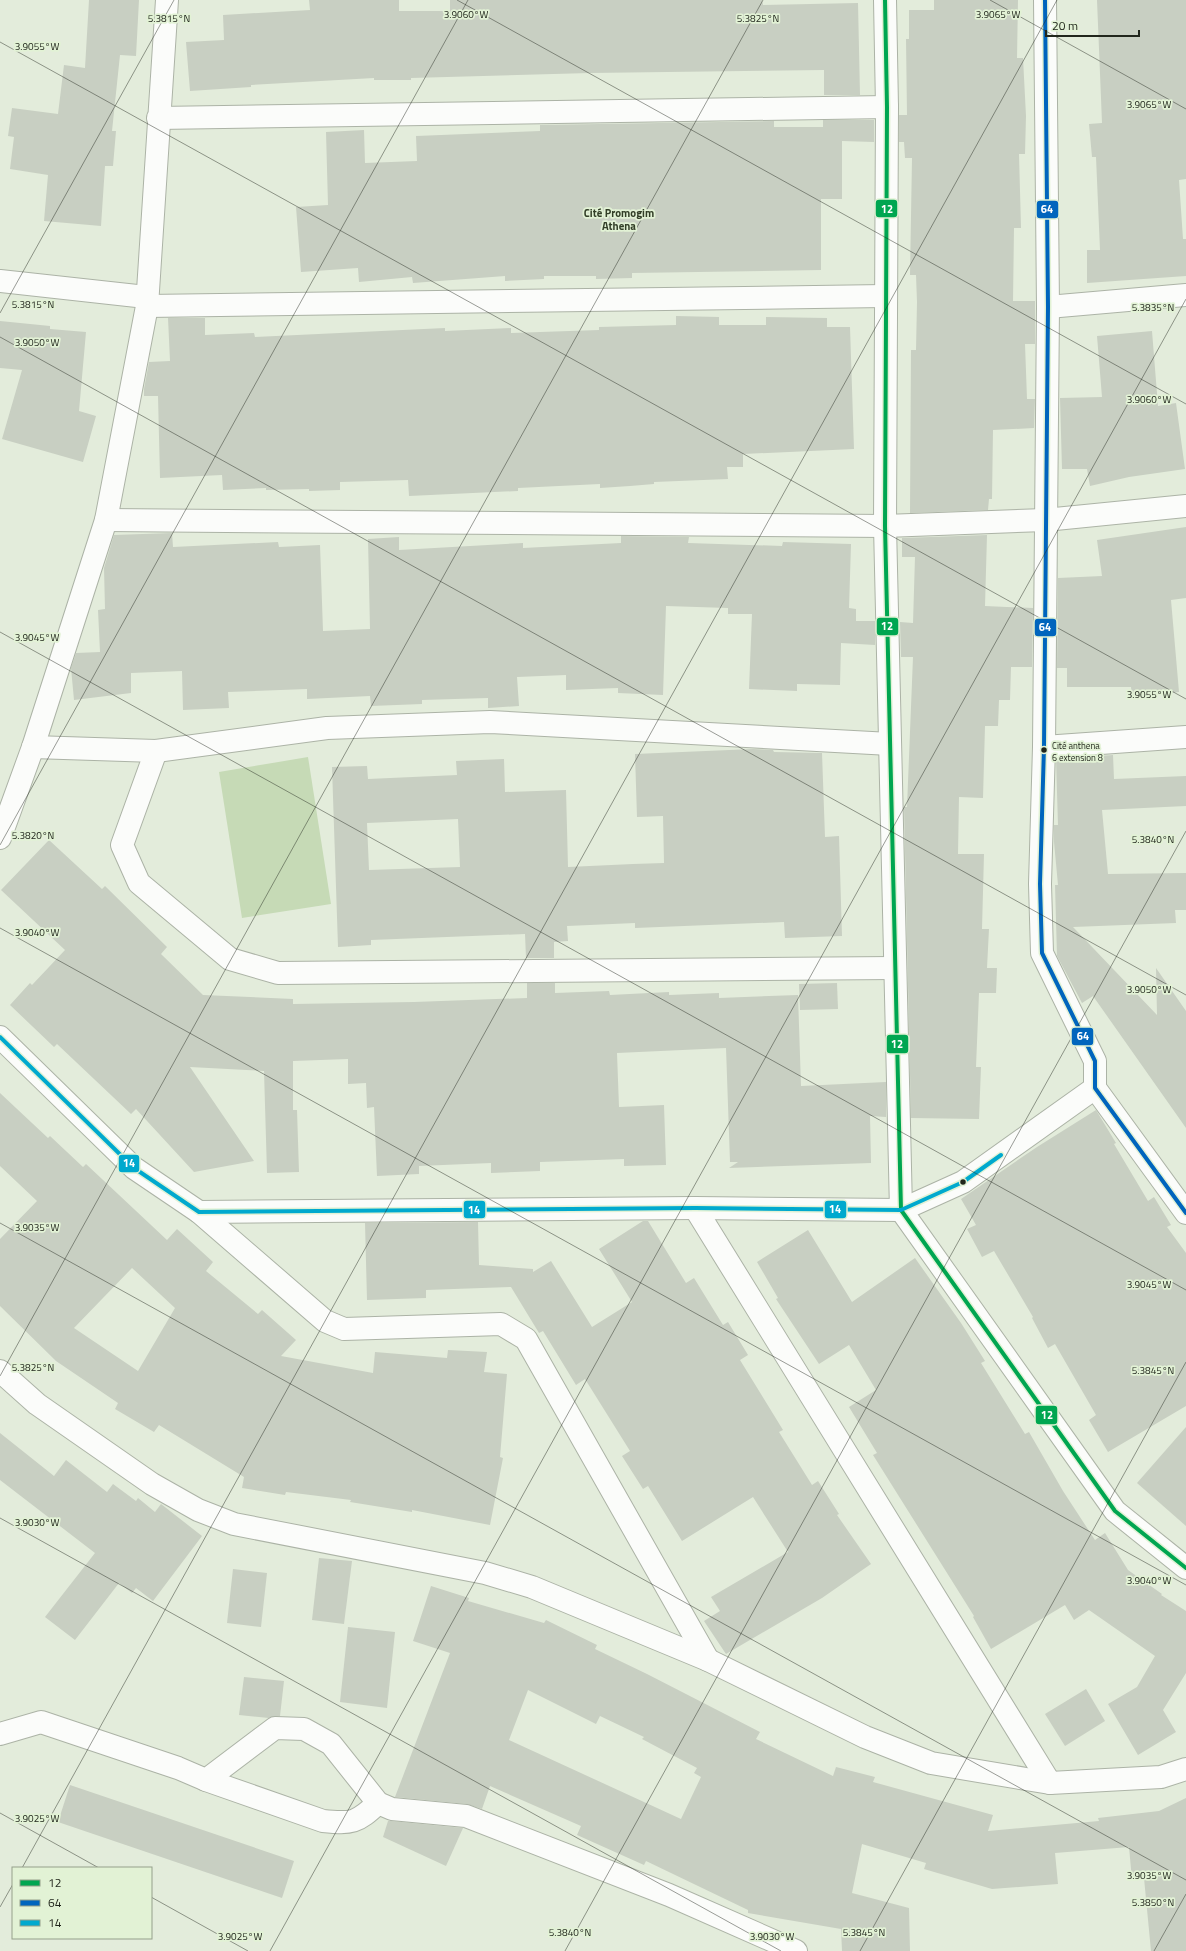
<svg xmlns="http://www.w3.org/2000/svg" width="1186" height="1951" font-family="'Titillium Web',sans-serif">
<style>
.green{fill:#c6dab6}
.building{fill:#c8cfc2;fill-rule:evenodd}
.lines{fill:none;stroke-linecap:round;stroke-linejoin:round}
.minor-casing{stroke:#acb3a6;stroke-width:24}
.minor{stroke:#fbfcfa;stroke-width:22}
.bus-1-casing{stroke:#e2f2d5;stroke-width:7}
.bus-2-casing{stroke:#e2f2d5;stroke-width:7}
.bus-3-casing{stroke:#e2f2d5;stroke-width:7}
.bus-1{stroke:#00a651;stroke-width:4}
.bus-2{stroke:#0065bd;stroke-width:4}
.bus-3{stroke:#00a9ce;stroke-width:4}
.ticks{fill:none;stroke:#21261c;stroke-width:1;stroke-opacity:0.45}
.bus-dot{fill:#21261c;stroke:#e2f2d5;stroke-width:1.5}
.labels{text-anchor:middle;dominant-baseline:central;stroke-width:3.5;stroke-linejoin:round;paint-order:stroke}
.bus-label{font-size:9px;fill:#21261c;stroke:#e2f2d5;text-anchor:start}
.neighbourhood-label{font-size:11px;font-weight:bold;fill:#323e27;stroke:#e2f2d5}
.ticks-label{font-size:10px;text-anchor:middle;fill:#21261c;stroke:#e2f2d5;stroke-width:3.5;stroke-linejoin:round;paint-order:stroke}
.line-badge{stroke:#e2f2d5;stroke-width:1.5}
.badge-label{font-size:11px;text-anchor:middle;font-weight:bold;fill:#fff}
</style>
<rect width="100%" height="100%" fill="#e3ecdb"/>
<polygon class="green" points="308,757 331,904 242,918 219,772"/>
<g class="building">
<polygon points="89,0 139,0 136,56 120,55 112,131 116,131 113,166 105,166 101,226 44,221 48,175 10,169 14,137 8,136 12,108 58,114 64,65 85,68"/>
<polygon points="309,0 399,0 399,11 450,11 450,0 762,0 763,5 858,3 860,95 824,95 824,70 590,73 411,78 411,80 374,80 374,78 251,85 251,87 190,91 186,42 224,40 223,15 310,10"/>
<polygon points="934,0 1018,0 1017,58 1023,58 1026,116 1025,154 1019,154 1021,228 1014,228 1013,301 1035,301 1035,344 1025,344 1027,399 1035,399 1034,428 993,430 992,499 989,499 988,510 910,513 911,350 916,350 917,302 916,275 910,275 912,158 905,158 904,142 899,142 899,115 907,115 906,39 909,39 909,10 934,10"/>
<polygon points="1097,0 1186,0 1186,179 1179,180 1183,239 1186,239 1186,276 1087,283 1087,250 1100,250 1096,157 1092,157 1089,124 1102,123"/>
<polygon points="823,120 874,120 874,142 842,141 842,199 821,199 821,270 632,273 632,278 596,279 596,276 544,276 544,279 505,281 505,276 413,283 412,277 359,282 358,268 301,272 296,207 328,205 326,132 364,130 365,163 417,161 416,136 540,131 540,125 774,121 774,127 823,127"/>
<polygon points="676,316 719,317 719,325 766,325 766,317 827,318 827,327 850,327 854,449 743,454 743,467 727,467 728,479 654,482 654,484 630,486 600,488 600,484 518,488 518,491 409,496 408,480 340,482 340,490 309,491 309,489 266,490 266,488 223,490 222,475 160,478 158,396 144,396 144,389 149,362 170,361 168,318 205,318 205,335 254,333 255,337 445,328 445,331 511,328 511,333 599,330 599,327 676,325"/>
<polygon points="0,321 50,326 50,329 86,332 79,411 96,416 83,462 2,439 22,370 0,368"/>
<polygon points="1152,331 1158,406 1176,403 1185,469 1129,477 1090,486 1087,469 1062,469 1060,398 1102,397 1097,336"/>
<polygon points="1186,527 1186,598 1171,600 1179,692 1132,697 1131,687 1067,687 1067,668 1057,668 1058,578 1102,576 1097,540"/>
<polygon points="172,533 173,547 278,542 279,547 320,545 323,631 370,629 368,539 399,537 399,550 523,543 523,548 621,543 621,536 689,537 688,543 782,546 783,542 851,544 849,608 856,609 856,621 875,621 875,645 841,643 840,685 797,684 797,691 749,689 752,614 728,614 728,608 666,606 663,695 618,693 618,688 566,690 566,675 517,677 519,706 488,708 488,698 422,700 422,704 371,706 370,696 307,699 307,689 228,692 229,708 183,710 182,671 131,673 131,693 74,700 71,668 76,653 100,652 98,610 105,609 104,568 114,535"/>
<polygon points="987,535 985,606 1033,608 1032,667 1011,667 1010,700 999,700 998,726 985,726 983,798 959,797 958,854 984,854 982,929 989,929 987,968 997,968 996,993 979,993 976,1067 981,1067 979,1119 911,1118 904,807 907,807 913,657 901,657 900,622 913,623 915,557 902,557 902,538"/>
<path d="M 753,749 L 773,750 L 774,752 L 822,753 L 825,837 L 839,836 L 842,936 L 785,938 L 784,922 L 635,928 L 635,923 L 567,926 L 568,941 L 554,942 L 554,958 L 526,958 L 525,934 L 371,940 L 371,945 L 338,947 L 332,767 L 367,766 L 368,779 L 457,775 L 456,761 L 504,759 L 505,792 L 566,790 L 568,867 L 633,864 L 664,863 L 663,816 L 637,817 L 635,754 ZM 458,819 L 460,867 L 369,870 L 367,823 Z"/>
<polygon points="1113,755 1114,779 1186,776 1186,806 1102,810 1108,874 1186,873 1186,910 1175,910 1176,923 1073,927 1157,1015 1156,968 1186,1011 1186,1128 1093,996 1082,1003 1057,956 1055,885 1058,885 1054,842 1054,825 1058,825 1056,759"/>
<polygon points="49,840 102,889 105,886 167,947 161,954 203,995 293,999 293,1004 414,1002 527,998 527,983 555,983 555,993 609,991 610,995 669,992 669,995 719,993 719,998 798,995 801,1086 886,1082 886,1117 870,1116 871,1163 729,1168 738,1162 730,1162 726,1048 617,1053 619,1107 664,1105 666,1165 624,1166 624,1159 540,1162 540,1171 491,1173 491,1163 419,1166 419,1174 377,1176 374,1107 367,1108 366,1083 348,1084 348,1059 293,1061 293,1110 297,1110 299,1172 267,1173 264,1071 190,1067 254,1161 194,1172 136,1109 131,1114 57,1044 54,1047 10,1005 30,983 32,985 65,950 1,890"/>
<polygon points="837,983 838,1009 800,1010 799,984"/>
<path d="M 0,1093 L 48,1138 L 50,1136 L 83,1167 L 86,1164 L 167,1240 L 177,1229 L 213,1262 L 206,1271 L 258,1314 L 262,1310 L 296,1340 L 281,1356 L 373,1373 L 375,1352 L 447,1358 L 448,1350 L 487,1352 L 484,1372 L 507,1374 L 500,1457 L 503,1458 L 490,1525 L 412,1510 L 412,1512 L 350,1502 L 351,1500 L 286,1492 L 285,1495 L 242,1488 L 244,1477 L 159,1425 L 154,1432 L 115,1409 L 118,1403 L 56,1361 L 0,1306 L 0,1239 L 37,1201 L 0,1166 ZM 132,1268 L 175,1308 L 138,1371 L 74,1328 Z"/>
<polygon points="1096,1110 1116,1143 1114,1144 1148,1201 1154,1197 1171,1225 1167,1227 1186,1253 1186,1406 1108,1452 1089,1420 1096,1415 1055,1344 1048,1348 1032,1318 1033,1317 994,1251 982,1257 967,1229 976,1225 961,1199 1037,1147"/>
<polygon points="643,1221 648,1221 686,1283 694,1278 723,1325 728,1322 748,1355 740,1360 783,1430 779,1432 812,1485 818,1481 839,1514 837,1515 871,1564 822,1598 726,1654 704,1621 720,1611 711,1597 788,1552 753,1497 682,1541 648,1486 643,1489 622,1456 630,1451 585,1379 576,1385 543,1331 539,1333 511,1287 426,1290 426,1298 367,1300 365,1223 478,1222 479,1265 533,1269 533,1272 551,1261 592,1327 632,1302 599,1249"/>
<polygon points="808,1230 852,1302 915,1258 961,1323 985,1361 981,1363 1025,1434 1029,1432 1063,1491 1095,1540 1105,1533 1128,1570 1162,1594 1161,1595 1186,1611 1186,1673 1163,1710 1176,1732 1138,1755 1108,1704 1137,1687 1155,1656 1089,1610 1074,1620 1065,1605 991,1649 973,1617 974,1616 873,1455 877,1453 849,1407 876,1390 849,1345 819,1364 776,1299 778,1298 757,1262"/>
<polygon points="1186,1427 1186,1526 1137,1483"/>
<polygon points="0,1433 54,1476 66,1460 107,1492 113,1484 136,1501 138,1498 155,1512 161,1504 202,1536 153,1601 136,1588 132,1593 119,1583 75,1640 45,1617 95,1553 0,1480"/>
<polygon points="319,1558 352,1561 344,1624 312,1620"/>
<polygon points="233,1569 267,1573 261,1627 227,1623"/>
<path d="M 431,1586 L 469,1598 L 468,1601 L 544,1623 L 546,1620 L 597,1645 L 595,1649 L 647,1674 L 760,1732 L 756,1739 L 833,1776 L 836,1767 L 875,1777 L 873,1782 L 993,1815 L 988,1831 L 1099,1821 L 1098,1818 L 1159,1811 L 1186,1798 L 1186,1951 L 1151,1951 L 1144,1878 L 1132,1880 L 1129,1847 L 1055,1853 L 1058,1884 L 992,1889 L 924,1869 L 926,1863 L 862,1844 L 852,1893 L 909,1908 L 910,1951 L 842,1951 L 841,1929 L 748,1913 L 748,1910 L 646,1861 L 644,1865 L 577,1835 L 581,1826 L 490,1786 L 482,1809 L 467,1804 L 395,1797 L 450,1653 L 413,1641 ZM 528,1690 L 596,1724 L 600,1716 L 644,1737 L 642,1739 L 697,1768 L 694,1773 L 701,1777 L 681,1819 L 509,1740 Z"/>
<polygon points="348,1627 395,1632 387,1708 340,1702"/>
<polygon points="244,1677 284,1681 280,1716 269,1718 239,1715"/>
<polygon points="1086,1689 1105,1721 1065,1746 1045,1714"/>
<polygon points="70,1785 294,1861 282,1898 58,1822"/>
<polygon points="388,1821 391,1821 463,1828 446,1866 383,1837"/>
</g>
<g class="lines">
<g class="minor-casing">
<g id="minor">
<polyline points="885,0 887,107 885,526 901,1210 1115,1511 1186,1568"/>
<polyline points="1045,0 1048,307 1044,747 1040,884 1042,953 1095,1061 1095,1088 1186,1213"/>
<polyline points="158,118 887,107"/>
<polyline points="0,281 146,297"/>
<polyline points="147,306 885,296"/>
<polyline points="1048,307 1186,295"/>
<polyline points="106,520 885,526 1045,520 1186,506"/>
<polyline points="33,747 156,751 327,728 490,722 890,744"/>
<polyline points="1044,747 1186,737"/>
<polyline points="156,751 122,845 139,883 230,959 278,973 894,968"/>
<polyline points="0,838 33,747 106,520 147,306 167,0"/>
<polyline points="0,1037 134,1168 199,1212 695,1208 901,1210 963,1182 1095,1088"/>
<polyline points="695,1208 1050,1783"/>
<polyline points="199,1212 325,1321 344,1329 501,1324 526,1339 708,1660"/>
<polyline points="0,1371 37,1404 152,1484 198,1510 234,1524 485,1573 532,1587 708,1660 865,1737 931,1763 1050,1783 1161,1777 1186,1769"/>
<polyline points="0,1734 41,1722 178,1768 206,1780 275,1728 304,1729 331,1744 378,1803 392,1809 466,1816 669,1895 796,1951"/>
<path d="M 206,1780 L 323,1821 C 352,1824 357,1823 378,1803"/>
</g>
</g>
<use href="#minor" class="minor"/>
<g class="bus-1-casing">
<polyline id="bus-1" points="885,0 887,107 885,526 901,1210 1115,1511 1186,1568"/>
</g>
<g class="bus-2-casing">
<polyline id="bus-2" points="1045,0 1048,307 1044,747 1040,884 1042,953 1095,1061 1095,1088 1186,1213"/>
</g>
<g class="bus-3-casing">
<polyline id="bus-3" points="0,1037 134,1168 199,1212 695,1208 901,1210 963,1182 1001,1155"/>
</g>
<use href="#bus-1" class="bus-1"/>
<use href="#bus-2" class="bus-2"/>
<use href="#bus-3" class="bus-3"/>
</g>
<path class="ticks" d="M 457,0 L 1186,404M 990,0 L 1186,109M 0,42 L 1186,699M 0,313 L 174,0M 0,337 L 1186,995M 0,632 L 1186,1290M 0,845 L 468,0M 0,928 L 1186,1585M 0,1223 L 1186,1880M 0,1376 L 763,0M 0,1518 L 781,1951M 0,1813 L 99,1868M 22,1868 L 1057,0M 151,1897 L 248,1951M 0,1907 L 13,1884M 270,1951 L 1186,299M 565,1951 L 1186,831M 860,1951 L 1186,1362M 1154,1951 L 1186,1894"/>
<g class="bus-dot">
<circle cx="1044" cy="750" r="3.5"/>
<circle cx="963" cy="1182" r="3.5"/>
</g>
<g class="labels">
<g class="bus-label">
<text x="1052" y="745">Cité anthena<tspan x="1052" dy="12">6 extension 8</tspan></text>
</g>
<g class="neighbourhood-label">
<text x="619" y="213">Cité Promogim<tspan x="619" dy="13">Athena</tspan></text>
</g>
</g>
<g class="ticks-label">
<text x="998" y="18">3.9065°W</text>
<text x="466" y="18">3.9060°W</text>
<text x="169" y="22">5.3815°N</text>
<text x="758" y="22">5.3825°N</text>
<text x="37" y="50">3.9055°W</text>
<text x="1149" y="108">3.9065°W</text>
<text x="33" y="308">5.3815°N</text>
<text x="1153" y="311">5.3835°N</text>
<text x="37" y="346">3.9050°W</text>
<text x="1149" y="403">3.9060°W</text>
<text x="37" y="641">3.9045°W</text>
<text x="1149" y="698">3.9055°W</text>
<text x="33" y="839">5.3820°N</text>
<text x="1153" y="843">5.3840°N</text>
<text x="37" y="936">3.9040°W</text>
<text x="1149" y="993">3.9050°W</text>
<text x="37" y="1231">3.9035°W</text>
<text x="1149" y="1288">3.9045°W</text>
<text x="33" y="1371">5.3825°N</text>
<text x="1153" y="1374">5.3845°N</text>
<text x="37" y="1526">3.9030°W</text>
<text x="1149" y="1584">3.9040°W</text>
<text x="37" y="1822">3.9025°W</text>
<text x="1149" y="1879">3.9035°W</text>
<text x="1153" y="1906">5.3850°N</text>
<text x="570" y="1936">5.3840°N</text>
<text x="864" y="1936">5.3845°N</text>
<text x="240" y="1940">3.9025°W</text>
<text x="772" y="1940">3.9030°W</text>
</g>
<g class="line-badge">
<rect x="875" y="199" width="23" height="19" rx="4" fill="#00a651"/>
<rect x="1036" y="200" width="23" height="19" rx="4" fill="#0065bd"/>
<rect x="876" y="617" width="23" height="19" rx="4" fill="#00a651"/>
<rect x="1034" y="618" width="23" height="19" rx="4" fill="#0065bd"/>
<rect x="1071" y="1027" width="23" height="19" rx="4" fill="#0065bd"/>
<rect x="886" y="1034" width="23" height="20" rx="4" fill="#00a651"/>
<rect x="118" y="1154" width="22" height="19" rx="4" fill="#00a9ce"/>
<rect x="824" y="1200" width="23" height="19" rx="4" fill="#00a9ce"/>
<rect x="463" y="1200" width="23" height="19" rx="4" fill="#00a9ce"/>
<rect x="1035" y="1405" width="23" height="20" rx="4" fill="#00a651"/>
</g>
<g class="badge-label">
<text x="887" y="213">12</text>
<text x="1047" y="213">64</text>
<text x="887" y="630">12</text>
<text x="1045" y="631">64</text>
<text x="1083" y="1040">64</text>
<text x="897" y="1048">12</text>
<text x="129" y="1167">14</text>
<text x="835" y="1213">14</text>
<text x="474" y="1214">14</text>
<text x="1047" y="1419">12</text>
</g>
<rect x="12" y="1867" width="140" height="72" fill="#e2f2d5" stroke="#95a08b"/>
<rect x="20" y="1880" width="20" height="6" fill="#00a651" stroke="#95a08b"/>
<text x="48" y="1887" font-size="12" fill="#21261c">12</text>
<rect x="20" y="1900" width="20" height="6" fill="#0065bd" stroke="#95a08b"/>
<text x="48" y="1907" font-size="12" fill="#21261c">64</text>
<rect x="20" y="1920" width="20" height="6" fill="#00a9ce" stroke="#95a08b"/>
<text x="48" y="1927" font-size="12" fill="#21261c">14</text>
<path d="M1046 30v6h93v-6" fill="none" stroke="#21261c" stroke-width="2"/>
<text x="1052" y="30" font-size="12" fill="#21261c" stroke="#e2f2d5" stroke-width="3" paint-order="stroke">20 m</text>
</svg>
